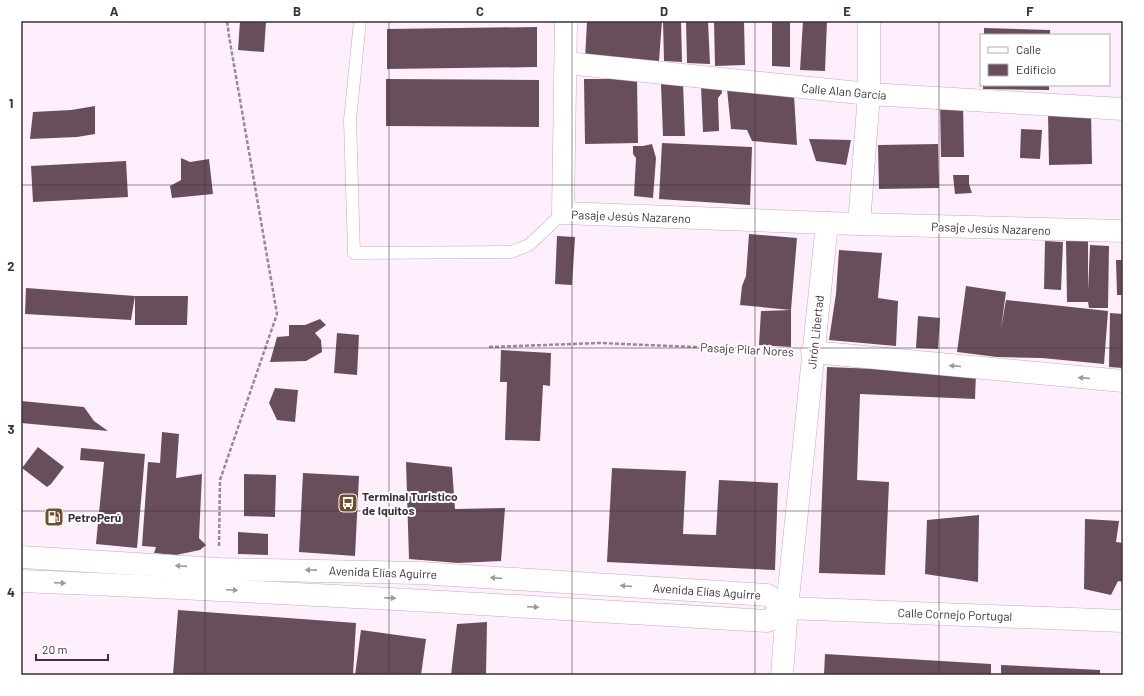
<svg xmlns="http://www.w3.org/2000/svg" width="1144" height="696" font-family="Barlow,sans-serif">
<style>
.building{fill:#684e5a}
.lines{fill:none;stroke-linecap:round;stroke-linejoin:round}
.lane-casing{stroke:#c3abc0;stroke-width:13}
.street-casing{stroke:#c3abc0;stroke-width:23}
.path{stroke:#968a94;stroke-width:2.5;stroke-dasharray:4 2;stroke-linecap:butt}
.lane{stroke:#fff;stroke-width:12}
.street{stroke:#fff;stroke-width:22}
.oneway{fill:#9d989c}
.grid{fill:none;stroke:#3b313a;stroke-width:1;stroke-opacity:0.55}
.labels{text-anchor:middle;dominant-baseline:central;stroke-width:4;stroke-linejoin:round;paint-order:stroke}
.street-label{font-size:12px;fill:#3b313a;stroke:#fff}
.poi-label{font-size:12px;font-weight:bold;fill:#3b313a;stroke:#fff;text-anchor:start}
.neatline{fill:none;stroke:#3b313a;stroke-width:1.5}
.grid-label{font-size:13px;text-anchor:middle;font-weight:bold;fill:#3b313a}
</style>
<rect width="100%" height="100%" fill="#ffeffc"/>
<g class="building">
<polygon points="240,21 266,21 264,52 238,50"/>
<polygon points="587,21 662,21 659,61 585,60"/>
<polygon points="663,21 681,21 682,62 664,61"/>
<polygon points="686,21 708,21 710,64 687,63"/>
<polygon points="714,21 744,21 745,65 715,66"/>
<polygon points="772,21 790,21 790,67 772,66"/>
<polygon points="803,21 827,21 825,71 800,70"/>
<polygon points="537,27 537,67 387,69 387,29"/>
<polygon points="984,28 1050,30 1050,35 984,35"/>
<polygon points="386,79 539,80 539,127 386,126"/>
<polygon points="584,79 637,79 638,143 585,144"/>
<polygon points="683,83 685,136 663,136 661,84"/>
<polygon points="721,85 722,93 718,98 719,131 703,132 701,86"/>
<polygon points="983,85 1049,85 1049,90 983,89"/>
<polygon points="727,89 794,95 797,145 752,141 747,130 731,129"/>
<polygon points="940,102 963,102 964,157 941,157"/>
<polygon points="95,106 95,134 77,137 30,139 33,112 71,110"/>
<polygon points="1091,112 1092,164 1049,165 1048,113"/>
<polygon points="1021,129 1042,130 1040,159 1020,158"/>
<polygon points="809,139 851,140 846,165 816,161"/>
<polygon points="662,143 752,147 750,205 659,199"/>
<polygon points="652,144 656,158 653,198 634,196 636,158 633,154 633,146 643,146"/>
<polygon points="938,144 939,188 879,189 878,145"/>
<polygon points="181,158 190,162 209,159 213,194 172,198 170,186 181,180"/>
<polygon points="126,161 128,197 33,202 31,166"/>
<polygon points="953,175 969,175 969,184 972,193 955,194"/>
<polygon points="749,234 797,238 791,310 791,347 759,345 761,311 791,310 740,305 742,286 746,276"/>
<polygon points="557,236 575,237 572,285 555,284"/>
<polygon points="1045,241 1063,242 1061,290 1044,289"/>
<polygon points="1066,241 1088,241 1088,291 1090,245 1109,246 1108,308 1089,308 1088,302 1067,302"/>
<polygon points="839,250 882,253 878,298 898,301 896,346 829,340 836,294"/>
<polygon points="1116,260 1123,260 1123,295 1117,295"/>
<polygon points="966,286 1006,292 1001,329 1006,300 1108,311 1104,364 1042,358 997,357 957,352"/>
<polygon points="26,288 135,296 131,320 25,314"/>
<polygon points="135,296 188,296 187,325 135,325"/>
<polygon points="1110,313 1123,314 1123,368 1109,367"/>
<polygon points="918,316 940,318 938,349 916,348"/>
<polygon points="320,319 326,325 315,333 321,340 322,352 306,361 270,362 277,337 289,336 289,325 305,325"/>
<polygon points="337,333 359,335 357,375 334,373"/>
<polygon points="501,350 551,353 550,386 543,385 540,441 505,440 507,382 500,382"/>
<polygon points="827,367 976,373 975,399 860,394 857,480 889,482 885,575 819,573"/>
<polygon points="275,388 298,390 295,422 277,420 269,403"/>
<polygon points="21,401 84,407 94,421 108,431 21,423"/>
<polygon points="162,432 179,434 176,478 202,474 199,538 206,545 200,550 176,555 154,553 156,547 142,546 148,462 160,463"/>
<polygon points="38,447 64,467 51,484 47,487 22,468"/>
<polygon points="81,448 145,454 137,548 96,544 104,462 80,460"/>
<polygon points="406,462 452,467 455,509 505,508 501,561 458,563 409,559"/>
<polygon points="612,468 686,471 683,534 716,535 719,480 778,483 775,570 607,562"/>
<polygon points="303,473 359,476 355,556 299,552"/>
<polygon points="244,474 276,475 275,517 244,516"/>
<polygon points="979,515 978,582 925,574 927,520"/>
<polygon points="1085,519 1119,521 1116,542 1123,543 1123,582 1118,581 1111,595 1084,589"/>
<polygon points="238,532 268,534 268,555 238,554"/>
<polygon points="178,610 356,623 353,675 173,675"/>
<polygon points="487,622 486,675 451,675 457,624"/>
<polygon points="361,630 426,639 421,675 355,675"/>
<polygon points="825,654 991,664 991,675 824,675"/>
<polygon points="1001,665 1100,670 1100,675 1001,675"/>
</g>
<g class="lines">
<g class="lane-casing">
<polyline id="lane" points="360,21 350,120 354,253 511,252 529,245 563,213"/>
</g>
<g class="street-casing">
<g id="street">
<polyline points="566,21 563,213 827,223"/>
<polyline points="566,63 869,94 1123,109"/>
<polyline points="859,224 1123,231"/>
<polyline points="812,352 1123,381"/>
<polyline points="21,557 219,569 420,573 767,595 787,608"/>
<path d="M 21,581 C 270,591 518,606 767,621 L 787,608"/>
<polyline points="787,608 1123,621"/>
<polyline points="782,675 787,608 827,223 859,224 869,94 869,21"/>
</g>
</g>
<g class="path">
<polyline points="489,347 600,343 790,351"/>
<polyline points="219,546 220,480 277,314 229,36 227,21"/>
</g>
<use href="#lane" class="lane"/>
<use href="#street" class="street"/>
</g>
<defs><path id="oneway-solid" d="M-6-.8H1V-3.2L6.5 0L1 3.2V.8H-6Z"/></defs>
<g class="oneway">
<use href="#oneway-solid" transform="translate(955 366) rotate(-175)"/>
<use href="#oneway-solid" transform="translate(1084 378) rotate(-175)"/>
<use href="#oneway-solid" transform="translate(181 566) rotate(-176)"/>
<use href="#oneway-solid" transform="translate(311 570) rotate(-179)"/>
<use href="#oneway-solid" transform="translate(496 578) rotate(-176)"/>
<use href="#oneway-solid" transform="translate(60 583) rotate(2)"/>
<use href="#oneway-solid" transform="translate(626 586) rotate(-176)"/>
<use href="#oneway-solid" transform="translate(232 590) rotate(3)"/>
<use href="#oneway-solid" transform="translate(390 598) rotate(3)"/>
<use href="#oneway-solid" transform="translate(533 607) rotate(3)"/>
</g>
<path class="grid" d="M 205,21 L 205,675M 389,21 L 389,675M 572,21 L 572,675M 755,21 L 755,675M 939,21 L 939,675M 21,185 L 1123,185M 21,348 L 1123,348M 21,511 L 1123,511"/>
<defs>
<g id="bus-square" transform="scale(1)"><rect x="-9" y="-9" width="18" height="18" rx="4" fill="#734f29" stroke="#fff"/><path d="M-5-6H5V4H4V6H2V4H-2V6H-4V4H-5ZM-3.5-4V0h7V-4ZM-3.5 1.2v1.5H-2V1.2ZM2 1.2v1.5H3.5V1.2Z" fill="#fff"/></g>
<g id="fuel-square" transform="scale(1)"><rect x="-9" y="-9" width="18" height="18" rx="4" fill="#734f29" stroke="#fff"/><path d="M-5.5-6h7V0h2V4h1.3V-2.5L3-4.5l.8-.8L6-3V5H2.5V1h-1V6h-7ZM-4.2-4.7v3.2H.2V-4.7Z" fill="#fff"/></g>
</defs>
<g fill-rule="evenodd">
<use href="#bus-square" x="348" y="503"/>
<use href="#fuel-square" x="54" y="517"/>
</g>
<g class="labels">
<g class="street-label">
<text transform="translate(844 91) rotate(5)">Calle Alan García</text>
<text transform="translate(631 216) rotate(2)">Pasaje Jesús Nazareno</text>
<text transform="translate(991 228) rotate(2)">Pasaje Jesús Nazareno</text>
<text transform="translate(815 332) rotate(-84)">Jirón Libertad</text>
<text transform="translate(747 349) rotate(3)">Pasaje Pilar Nores</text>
<text transform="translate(383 572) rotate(2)">Avenida Elías Aguirre</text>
<text transform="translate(707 591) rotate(4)">Avenida Elías Aguirre</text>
<text transform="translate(955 614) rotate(2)">Calle Cornejo Portugal</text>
</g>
<g class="poi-label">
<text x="362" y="496">Terminal Turistico<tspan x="362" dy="14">de Iquitos</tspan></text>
<text x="68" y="517">PetroPerú</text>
</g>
</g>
<rect width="1144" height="696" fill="none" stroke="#ffffff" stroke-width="44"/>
<rect x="980" y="34" width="130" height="52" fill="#ffffff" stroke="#b1adb0"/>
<rect x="988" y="47" width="20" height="6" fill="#ffffff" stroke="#b1adb0"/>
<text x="1016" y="54" font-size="12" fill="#3b313a">Calle</text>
<rect x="988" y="64" width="20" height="12" fill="#684e5a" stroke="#b1adb0"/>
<text x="1016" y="74" font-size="12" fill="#3b313a">Edificio</text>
<path d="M36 654v6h72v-6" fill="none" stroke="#3b313a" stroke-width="2"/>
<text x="42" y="654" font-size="12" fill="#3b313a" stroke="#ffffff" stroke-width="3" paint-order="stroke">20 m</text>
<rect x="22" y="22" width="1100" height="652" class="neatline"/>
<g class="grid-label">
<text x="114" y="16">A</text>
<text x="297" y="16">B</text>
<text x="480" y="16">C</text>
<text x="664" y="16">D</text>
<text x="847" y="16">E</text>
<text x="1030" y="16">F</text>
<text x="11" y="108">1</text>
<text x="11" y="271">2</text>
<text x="11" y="434">3</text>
<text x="11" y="597">4</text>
</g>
</svg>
